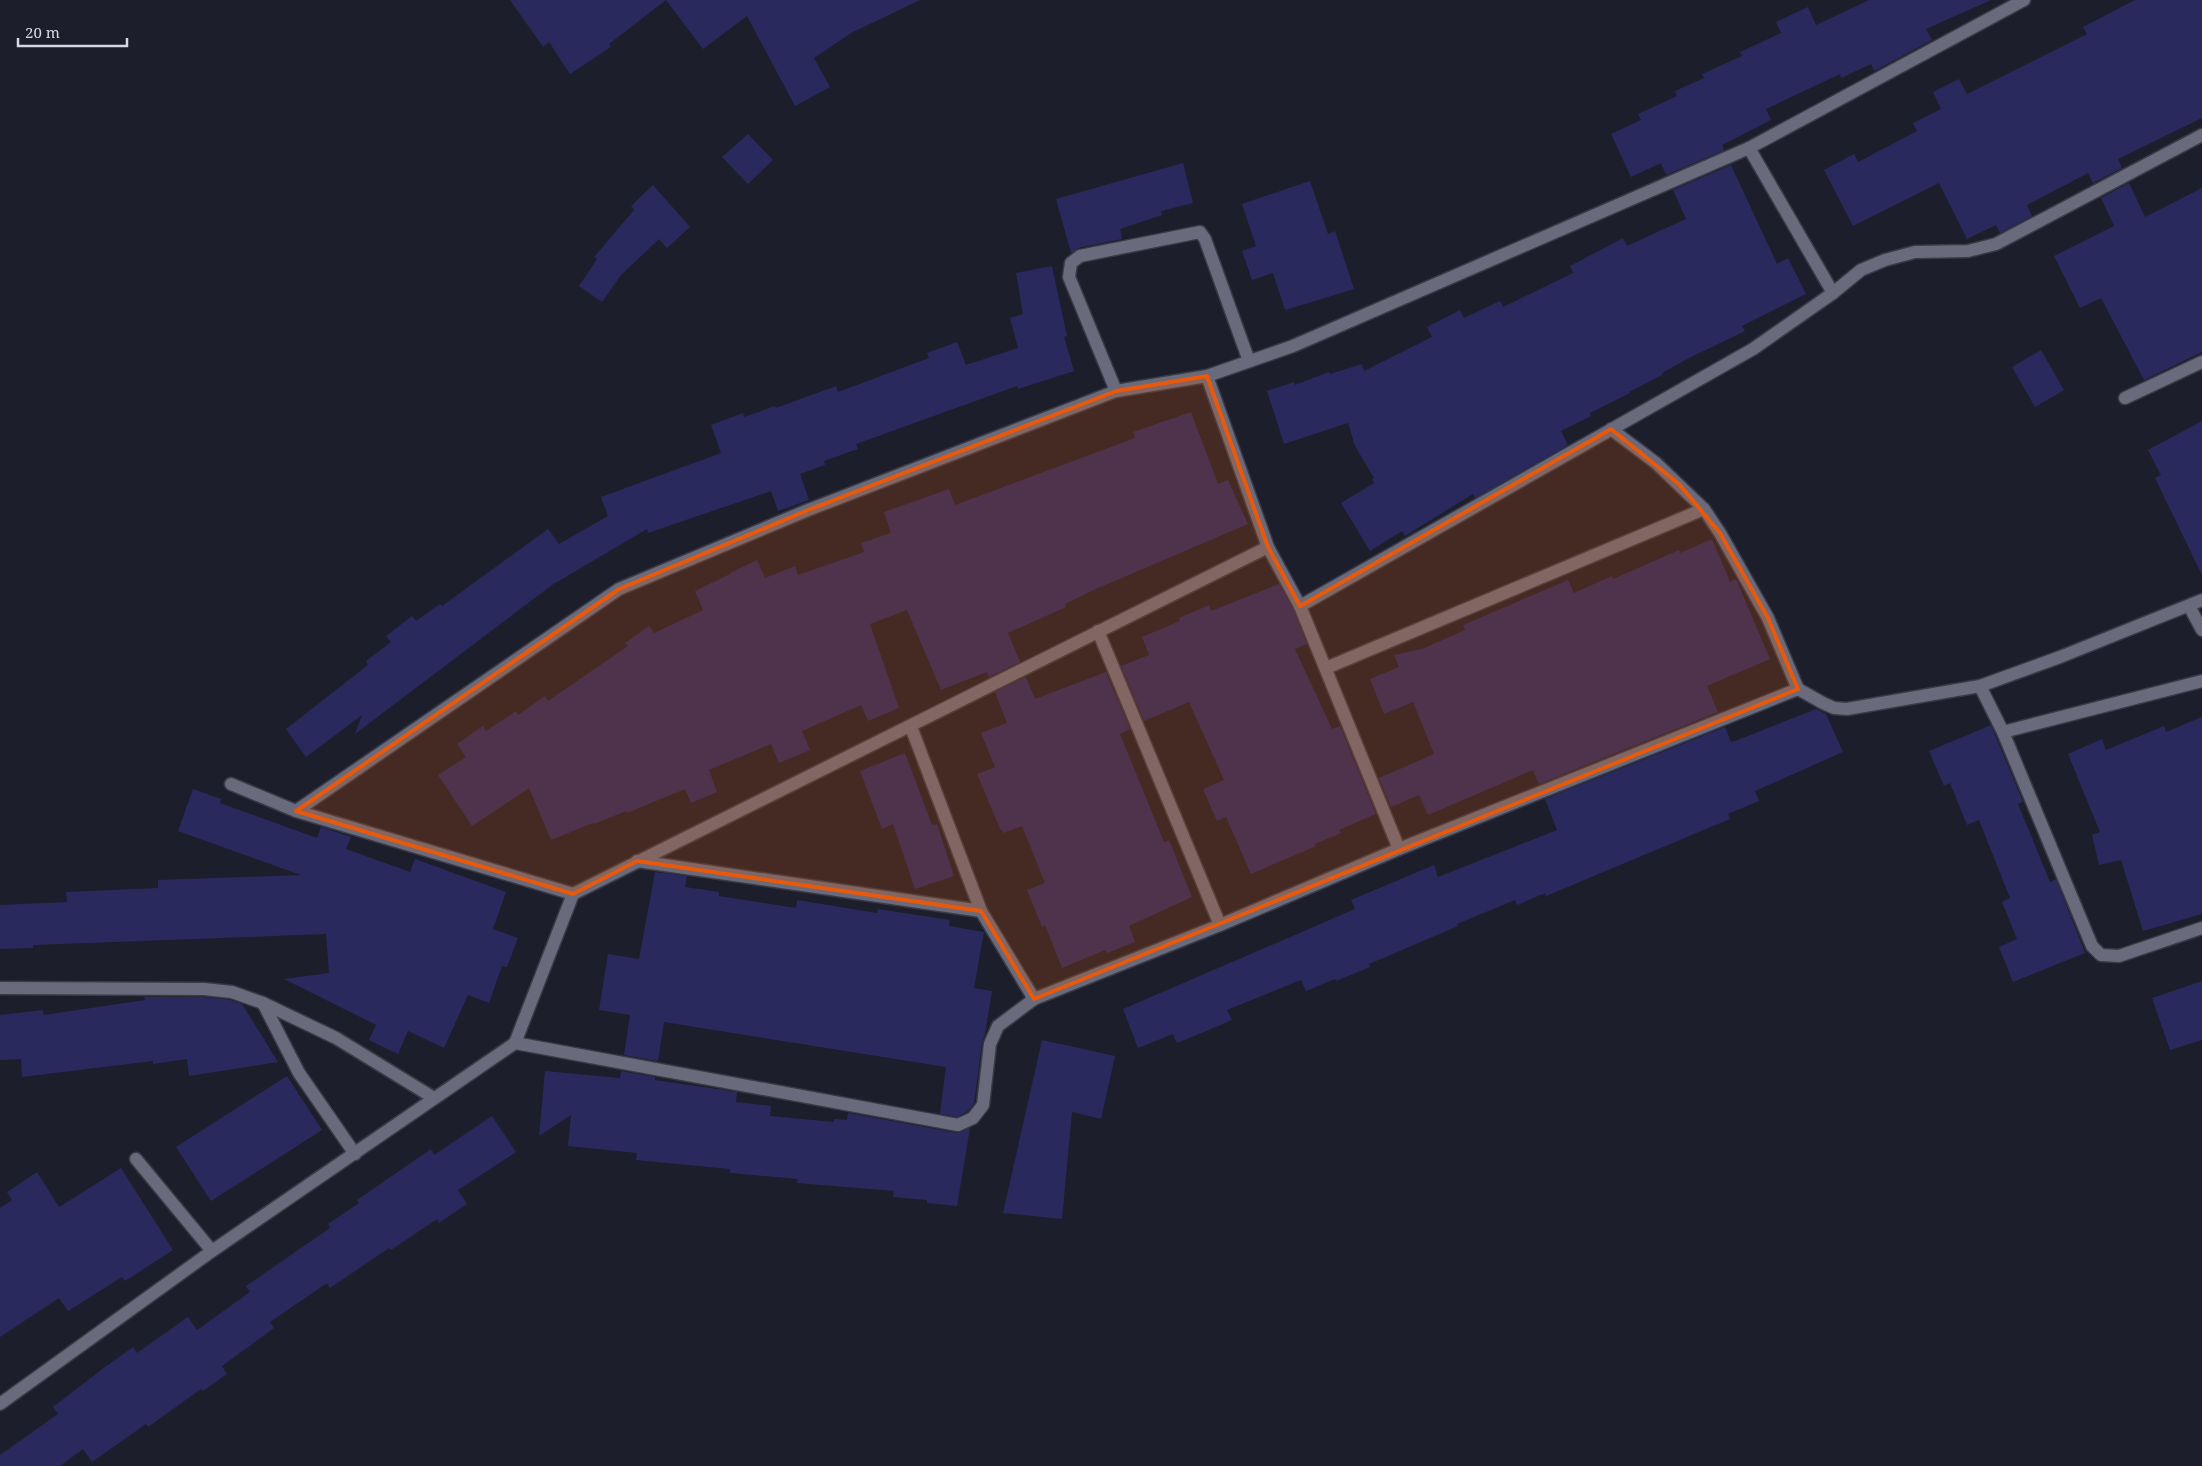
<svg xmlns="http://www.w3.org/2000/svg" width="2202" height="1466" font-family="'Noto Serif',serif">
<style>
.building{fill:#2a295d}
.lines{fill:none;stroke-linecap:round;stroke-linejoin:round}
.street-casing{stroke:#393a45;stroke-width:15}
.street{stroke:#696a7b;stroke-width:12}
.marked{fill:#e8590c;fill-opacity:0.2;stroke:#e8590c;stroke-width:4;stroke-linejoin:round}
</style>
<rect width="100%" height="100%" fill="#1d1e2b"/>
<g class="building">
<polygon points="510,0 920,0 851,33 814,58 830,87 795,106 747,16 703,49 666,0 609,44 611,47 570,74 549,42 543,47"/>
<polygon points="1869,0 1991,0 1926,29 1932,40 1874,71 1871,64 1841,78 1840,74 1766,109 1771,120 1722,145 1724,150 1666,175 1661,163 1631,177 1611,134 1641,120 1638,114 1677,96 1675,91 1704,78 1702,74 1742,56 1740,52 1781,33 1776,22 1808,7 1816,25"/>
<polygon points="2135,0 2202,0 2202,118 2118,159 2122,168 2093,183 2088,173 2027,205 2032,216 2000,233 1996,225 1967,239 1939,183 1853,226 1824,170 1854,154 1858,162 1917,131 1913,123 1941,109 1933,92 1959,79 1967,94 2087,34 2083,27"/>
<polygon points="748,134 773,160 748,184 722,157"/>
<polygon points="1183,163 1193,203 1161,211 1162,215 1120,229 1122,239 1078,248 1071,253 1056,199"/>
<polygon points="1731,165 1777,264 1788,258 1806,294 1742,326 1745,331 1689,358 1662,373 1662,375 1629,392 1630,393 1590,413 1591,416 1561,431 1568,445 1475,498 1473,494 1405,536 1402,531 1370,551 1341,503 1374,483 1372,479 1374,478 1355,446 1348,423 1284,444 1267,391 1294,382 1295,385 1329,372 1330,374 1362,364 1364,371 1432,337 1427,327 1460,310 1464,318 1500,301 1503,307 1573,273 1570,266 1623,238 1627,246 1686,219 1673,190"/>
<polygon points="1310,181 1328,234 1335,231 1354,289 1285,310 1273,273 1252,280 1242,251 1256,246 1242,204"/>
<polygon points="2129,183 2145,217 2202,188 2202,352 2144,380 2101,298 2080,308 2054,256 2114,226 2101,198"/>
<polygon points="653,185 690,227 667,248 659,239 621,275 602,302 579,286 597,259 594,257 634,210 631,206"/>
<polygon points="1052,266 1067,336 1064,337 1074,371 1018,389 1017,386 856,444 858,449 824,461 825,465 800,474 809,500 778,511 771,491 648,533 647,529 552,585 355,734 362,715 306,757 286,729 368,665 366,661 391,642 386,636 412,616 416,621 440,604 442,606 548,529 559,544 608,516 601,497 721,453 711,425 743,413 744,417 775,406 776,408 836,386 838,392 929,358 927,353 957,342 966,365 1018,348 1010,318 1023,314 1016,273"/>
<polygon points="2041,350 2064,390 2035,407 2012,367"/>
<polygon points="1191,412 1218,484 1228,480 1248,524 1096,589 1065,604 1066,607 1008,633 1020,662 989,677 987,672 941,690 907,610 870,624 899,708 868,721 861,705 802,731 810,750 779,763 771,744 709,770 717,792 691,803 685,789 627,813 626,811 594,824 593,823 551,840 529,788 472,826 438,775 466,757 457,744 483,726 486,731 516,711 518,715 545,696 548,701 628,646 625,643 649,626 654,633 703,610 695,591 730,574 730,573 757,560 765,578 795,566 798,575 864,552 861,543 891,533 884,512 949,489 955,505 1135,438 1133,432"/>
<polygon points="2202,421 2202,575 2155,478 2161,475 2148,450"/>
<polygon points="1712,539 1730,582 1736,579 1770,659 1707,686 1718,712 1539,784 1533,770 1428,815 1419,795 1391,807 1379,778 1434,754 1413,702 1384,714 1370,679 1399,667 1394,655 1422,649 1465,630 1463,625 1568,580 1574,593 1612,576 1613,579 1679,550 1680,553"/>
<polygon points="1279,584 1293,609 1307,644 1295,649 1332,729 1340,726 1376,814 1339,830 1341,833 1315,844 1316,846 1251,874 1226,817 1217,821 1203,789 1224,780 1189,702 1144,721 1121,666 1149,655 1142,637 1180,621 1179,618 1209,605 1211,611"/>
<polygon points="1106,672 1130,729 1120,734 1164,842 1169,840 1192,897 1129,926 1135,942 1107,953 1105,950 1062,968 1045,925 1042,927 1027,890 1045,883 1022,826 1003,833 1001,828 1001,831 977,774 995,767 981,733 1007,723 995,692 1026,677 1035,699"/>
<polygon points="1816,709 1826,714 1843,752 1755,791 1759,801 1728,814 1730,819 1546,896 1545,893 1517,905 1515,900 1457,924 1458,926 1369,964 1370,967 1336,981 1335,979 1306,991 1301,980 1227,1010 1232,1020 1204,1032 1177,1043 1173,1034 1138,1048 1123,1009 1355,909 1351,900 1434,865 1438,877 1557,830 1545,799 1725,727 1731,742 1735,741"/>
<polygon points="2202,717 2202,914 2143,931 2121,860 2099,865 2092,835 2100,832 2068,754 2102,739 2106,750 2164,726 2166,732"/>
<polygon points="1991,725 2023,802 2018,804 2050,882 2056,879 2085,953 2013,982 1999,947 2017,939 2002,902 2010,898 1979,820 1967,825 1950,783 1944,786 1929,751"/>
<polygon points="905,753 932,825 937,824 954,876 915,889 893,824 882,829 860,771"/>
<polygon points="193,789 221,799 220,803 317,838 321,827 351,837 346,849 410,872 415,859 506,892 493,929 518,938 507,967 502,966 489,1003 468,995 444,1048 408,1031 398,1054 369,1040 376,1025 284,979 329,973 326,934 33,945 33,948 0,949 0,905 67,902 66,892 158,888 158,880 301,875 178,831"/>
<polygon points="655,872 687,876 685,887 719,892 719,896 796,908 797,900 877,913 878,909 950,920 949,926 984,932 974,988 992,991 985,1034 982,1043 974,1103 968,1111 957,1117 928,1111 940,1113 946,1067 664,1022 658,1061 624,1055 630,1015 599,1010 608,954 639,959"/>
<polygon points="2202,981 2202,1040 2170,1050 2152,998"/>
<polygon points="144,997 204,997 230,1000 242,1004 278,1062 189,1076 187,1059 153,1064 153,1061 22,1077 21,1059 0,1060 0,1015 43,1010 44,1015 145,1000"/>
<polygon points="1042,1040 1115,1056 1101,1119 1072,1112 1062,1219 1003,1213"/>
<polygon points="545,1071 620,1078 621,1071 655,1077 655,1080 737,1092 736,1102 771,1106 770,1116 834,1122 834,1119 847,1120 848,1113 957,1133 970,1128 957,1206 927,1203 927,1200 893,1197 894,1191 797,1183 798,1179 730,1173 730,1169 636,1160 637,1153 568,1146 571,1115 539,1136"/>
<polygon points="287,1076 322,1130 211,1201 176,1147"/>
<polygon points="492,1116 516,1152 458,1190 467,1204 439,1223 437,1219 391,1250 389,1248 330,1288 327,1283 270,1322 274,1328 222,1366 227,1374 203,1391 201,1389 148,1427 146,1424 92,1462 83,1449 60,1466 0,1466 0,1455 58,1414 53,1407 105,1367 133,1347 137,1353 188,1317 197,1330 250,1292 246,1286 330,1228 328,1224 359,1203 357,1200 431,1149 434,1155"/>
<polygon points="121,1168 173,1250 125,1281 122,1277 68,1311 59,1298 0,1337 0,1208 12,1200 7,1192 37,1172 59,1207"/>
</g>
<g class="lines">
<g class="street-casing">
<g id="street">
<polyline points="1749,148 1833,293"/>
<polyline points="1207,376 1268,547 1300,606 1399,849"/>
<polyline points="1116,391 1069,277 1071,263 1080,256 1200,232 1205,239 1249,361"/>
<polyline points="2125,398 2202,362"/>
<polyline points="1611,429 1656,463 1704,509 1720,533 1768,618 1798,689 1823,703 1834,708 1847,709 1980,686 2060,657 2202,600"/>
<polyline points="1300,606 1753,349 1833,293 1861,270 1885,260 1915,252 1968,251 1996,244 2202,135"/>
<polyline points="2189,606 2202,630"/>
<polyline points="1098,631 1220,925"/>
<polyline points="1326,668 1704,509"/>
<polyline points="1980,686 2003,732 2092,946 2101,955 2119,956 2202,928"/>
<polyline points="911,727 981,911 1034,999"/>
<polyline points="2003,732 2202,681"/>
<polyline points="231,784 296,811 573,894"/>
<polyline points="296,811 619,589 808,510 1116,391 1207,376 1293,346 1749,148 2024,0"/>
<polyline points="637,861 981,911"/>
<polyline points="0,988 204,989 232,992 263,1003 336,1038 434,1098"/>
<polyline points="263,1003 299,1073 355,1154"/>
<polyline points="515,1043 958,1125 973,1118 983,1105 990,1044 998,1026 1034,999 1220,925 1399,849 1798,689"/>
<polyline points="136,1159 212,1251"/>
<polyline points="0,1404 212,1251 515,1043 573,894 1268,547"/>
</g>
</g>
<use href="#street" class="street"/>
</g>
<path class="marked" d="M 1207,376 L 1268,547 L 1300,606 L 1611,429 L 1679,484 L 1720,533 L 1768,618 L 1798,689 L 1034,999 L 981,911 L 637,861 L 573,894 L 296,811 L 619,589 L 808,510 L 1116,391 Z"/>
<path d="M18 38v8h109v-8" fill="none" stroke="#d7d8e2" stroke-width="2.5"/>
<text x="25" y="38" font-size="15" fill="#d7d8e2" stroke="#1d1e2b" stroke-width="4" paint-order="stroke">20 m</text>
</svg>
